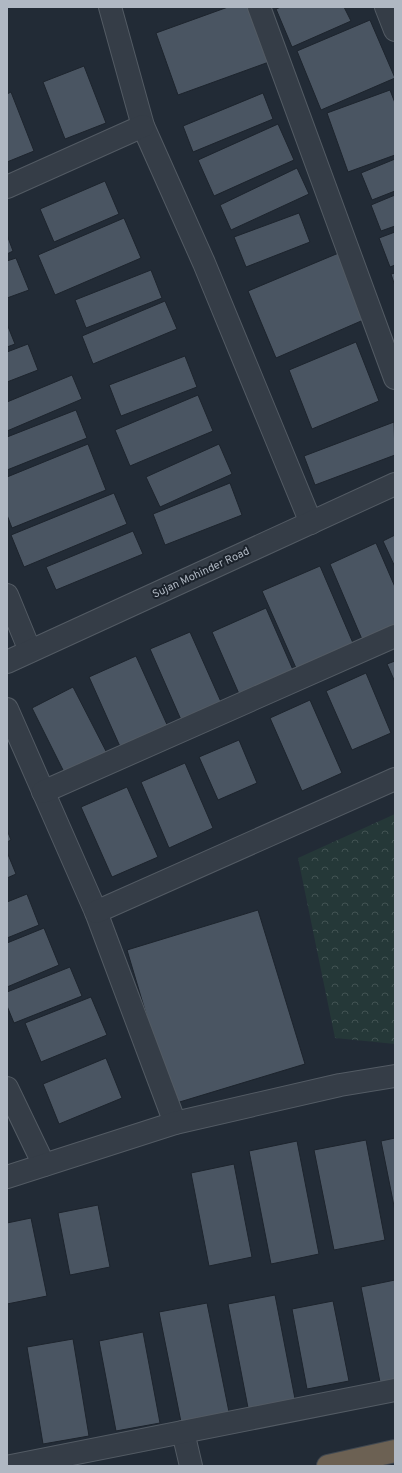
<svg xmlns="http://www.w3.org/2000/svg" width="402" height="1473" font-family="Overpass,sans-serif">
<style>
.forest{fill:url(#forest-crowns)}
.building{fill:#4a5562;stroke:#1d242d}
.lines{fill:none;stroke-linecap:round;stroke-linejoin:round}
.minor-casing{stroke:#535b64;stroke-width:24}
.highway-casing{stroke:#404851;stroke-width:24}
.minor{stroke:#353d47;stroke-width:22}
.highway{stroke:#6c6153;stroke-width:22}
.labels{text-anchor:middle;dominant-baseline:central;stroke-width:4;stroke-linejoin:round;paint-order:stroke}
.street-label{font-size:11px;fill:#b0b8c3;stroke:#1b222b}
</style>
<defs>
<pattern id="forest-crowns" width="20" height="18" patternUnits="userSpaceOnUse"><rect width="20" height="18" fill="#253838"/><path d="M2 6a3 3 0 1 1 6 0M12 15a3 3 0 1 1 6 0" fill="none" stroke="#425353"/></pattern>
</defs>
<rect width="100%" height="100%" fill="#222b36"/>
<polygon class="forest" points="395,814 395,1044 335,1038 298,858"/>
<g class="building">
<polygon points="228,7 249,7 269,62 178,95 156,33"/>
<polygon points="281,7 344,7 351,21 292,47 276,9"/>
<polygon points="370,20 395,78 321,110 297,51"/>
<polygon points="84,66 106,123 65,139 43,82"/>
<polygon points="390,90 395,103 395,155 348,172 327,113"/>
<polygon points="11,92 34,151 7,162 7,94"/>
<polygon points="263,93 273,119 193,152 183,126"/>
<polygon points="278,124 294,160 214,196 198,160"/>
<polygon points="395,159 395,191 372,200 361,173"/>
<polygon points="297,168 309,194 231,230 220,205"/>
<polygon points="105,181 119,214 54,242 40,209"/>
<polygon points="395,195 395,226 381,231 371,205"/>
<polygon points="299,213 310,242 246,267 234,237"/>
<polygon points="124,218 141,258 55,295 38,255"/>
<polygon points="395,232 395,265 390,267 379,238"/>
<polygon points="7,235 13,251 7,254"/>
<polygon points="341,252 368,318 276,358 248,291"/>
<polygon points="16,258 29,290 7,298 7,261"/>
<polygon points="151,270 162,298 86,328 75,300"/>
<polygon points="395,273 395,286 391,274"/>
<polygon points="165,301 177,329 93,364 82,336"/>
<polygon points="7,324 15,344 7,347"/>
<polygon points="356,342 379,401 312,429 289,370"/>
<polygon points="28,344 38,370 7,382 7,352"/>
<polygon points="185,356 197,387 121,416 109,385"/>
<polygon points="72,375 82,399 7,431 7,402"/>
<polygon points="198,395 213,431 130,466 115,430"/>
<polygon points="76,410 87,438 7,470 7,437"/>
<polygon points="394,422 395,455 315,485 304,456"/>
<polygon points="88,444 106,490 12,528 7,515 7,477"/>
<polygon points="219,444 232,474 160,507 146,477"/>
<polygon points="230,483 242,515 165,545 153,514"/>
<polygon points="114,493 127,524 24,567 11,535"/>
<polygon points="133,531 143,554 56,590 46,567"/>
<polygon points="395,535 395,567 383,541"/>
<polygon points="376,543 395,587 395,630 364,644 330,564"/>
<polygon points="320,566 353,643 296,668 262,591"/>
<polygon points="266,608 297,679 243,703 212,632"/>
<polygon points="190,632 222,704 182,722 150,649"/>
<polygon points="136,656 169,729 122,751 89,677"/>
<polygon points="395,661 395,682 387,664"/>
<polygon points="366,673 391,733 352,750 326,691"/>
<polygon points="73,687 109,757 67,778 32,708"/>
<polygon points="310,700 342,773 302,791 270,718"/>
<polygon points="239,740 257,783 218,800 199,757"/>
<polygon points="185,763 213,828 169,848 141,782"/>
<polygon points="127,787 158,857 112,877 81,807"/>
<polygon points="7,830 11,840 7,842"/>
<polygon points="7,852 16,874 7,878"/>
<polygon points="27,894 39,925 7,938 7,902"/>
<polygon points="258,910 305,1064 173,1104 127,950"/>
<polygon points="44,928 59,965 7,987 7,943"/>
<polygon points="70,967 82,996 14,1023 7,1006 7,992"/>
<polygon points="91,997 107,1035 41,1062 25,1023"/>
<polygon points="106,1058 122,1098 59,1124 43,1084"/>
<polygon points="395,1138 395,1211 381,1141"/>
<polygon points="366,1140 385,1240 334,1250 314,1150"/>
<polygon points="297,1141 319,1254 271,1264 249,1151"/>
<polygon points="234,1164 252,1257 209,1266 191,1173"/>
<polygon points="98,1205 110,1267 70,1275 58,1213"/>
<polygon points="31,1218 47,1296 7,1304 7,1223"/>
<polygon points="395,1280 395,1379 380,1382 361,1287"/>
<polygon points="275,1295 296,1404 249,1413 228,1304"/>
<polygon points="333,1301 349,1381 307,1389 292,1309"/>
<polygon points="207,1303 229,1412 181,1422 159,1312"/>
<polygon points="143,1332 160,1423 116,1431 99,1341"/>
<polygon points="73,1339 89,1436 43,1444 27,1347"/>
</g>
<g class="lines">
<g class="minor-casing">
<g id="minor">
<polyline points="110,7 143,126 204,263 311,523"/>
<polyline points="259,7 395,378"/>
<polyline points="386,7 395,30"/>
<polyline points="7,187 143,126"/>
<polyline points="7,595 30,651"/>
<polyline points="7,662 395,484"/>
<polyline points="7,709 96,912 175,1123"/>
<polyline points="43,792 395,636"/>
<polyline points="96,912 395,779"/>
<polyline points="7,1088 44,1165"/>
<polyline points="7,1177 175,1123 340,1085 395,1076"/>
<polyline points="183,1432 191,1466"/>
<polyline points="11,1466 395,1390"/>
</g>
</g>
<g class="highway-casing">
<polyline id="highway" points="328,1466 395,1451"/>
</g>
<use href="#minor" class="minor"/>
<use href="#highway" class="highway"/>
</g>
<g class="labels">
<g class="street-label">
<text transform="translate(201 573) rotate(-25)">Sujan Mohinder Road</text>
</g>
</g>
<rect width="402" height="1473" fill="none" stroke="#b0b8c3" stroke-width="16"/>
</svg>
